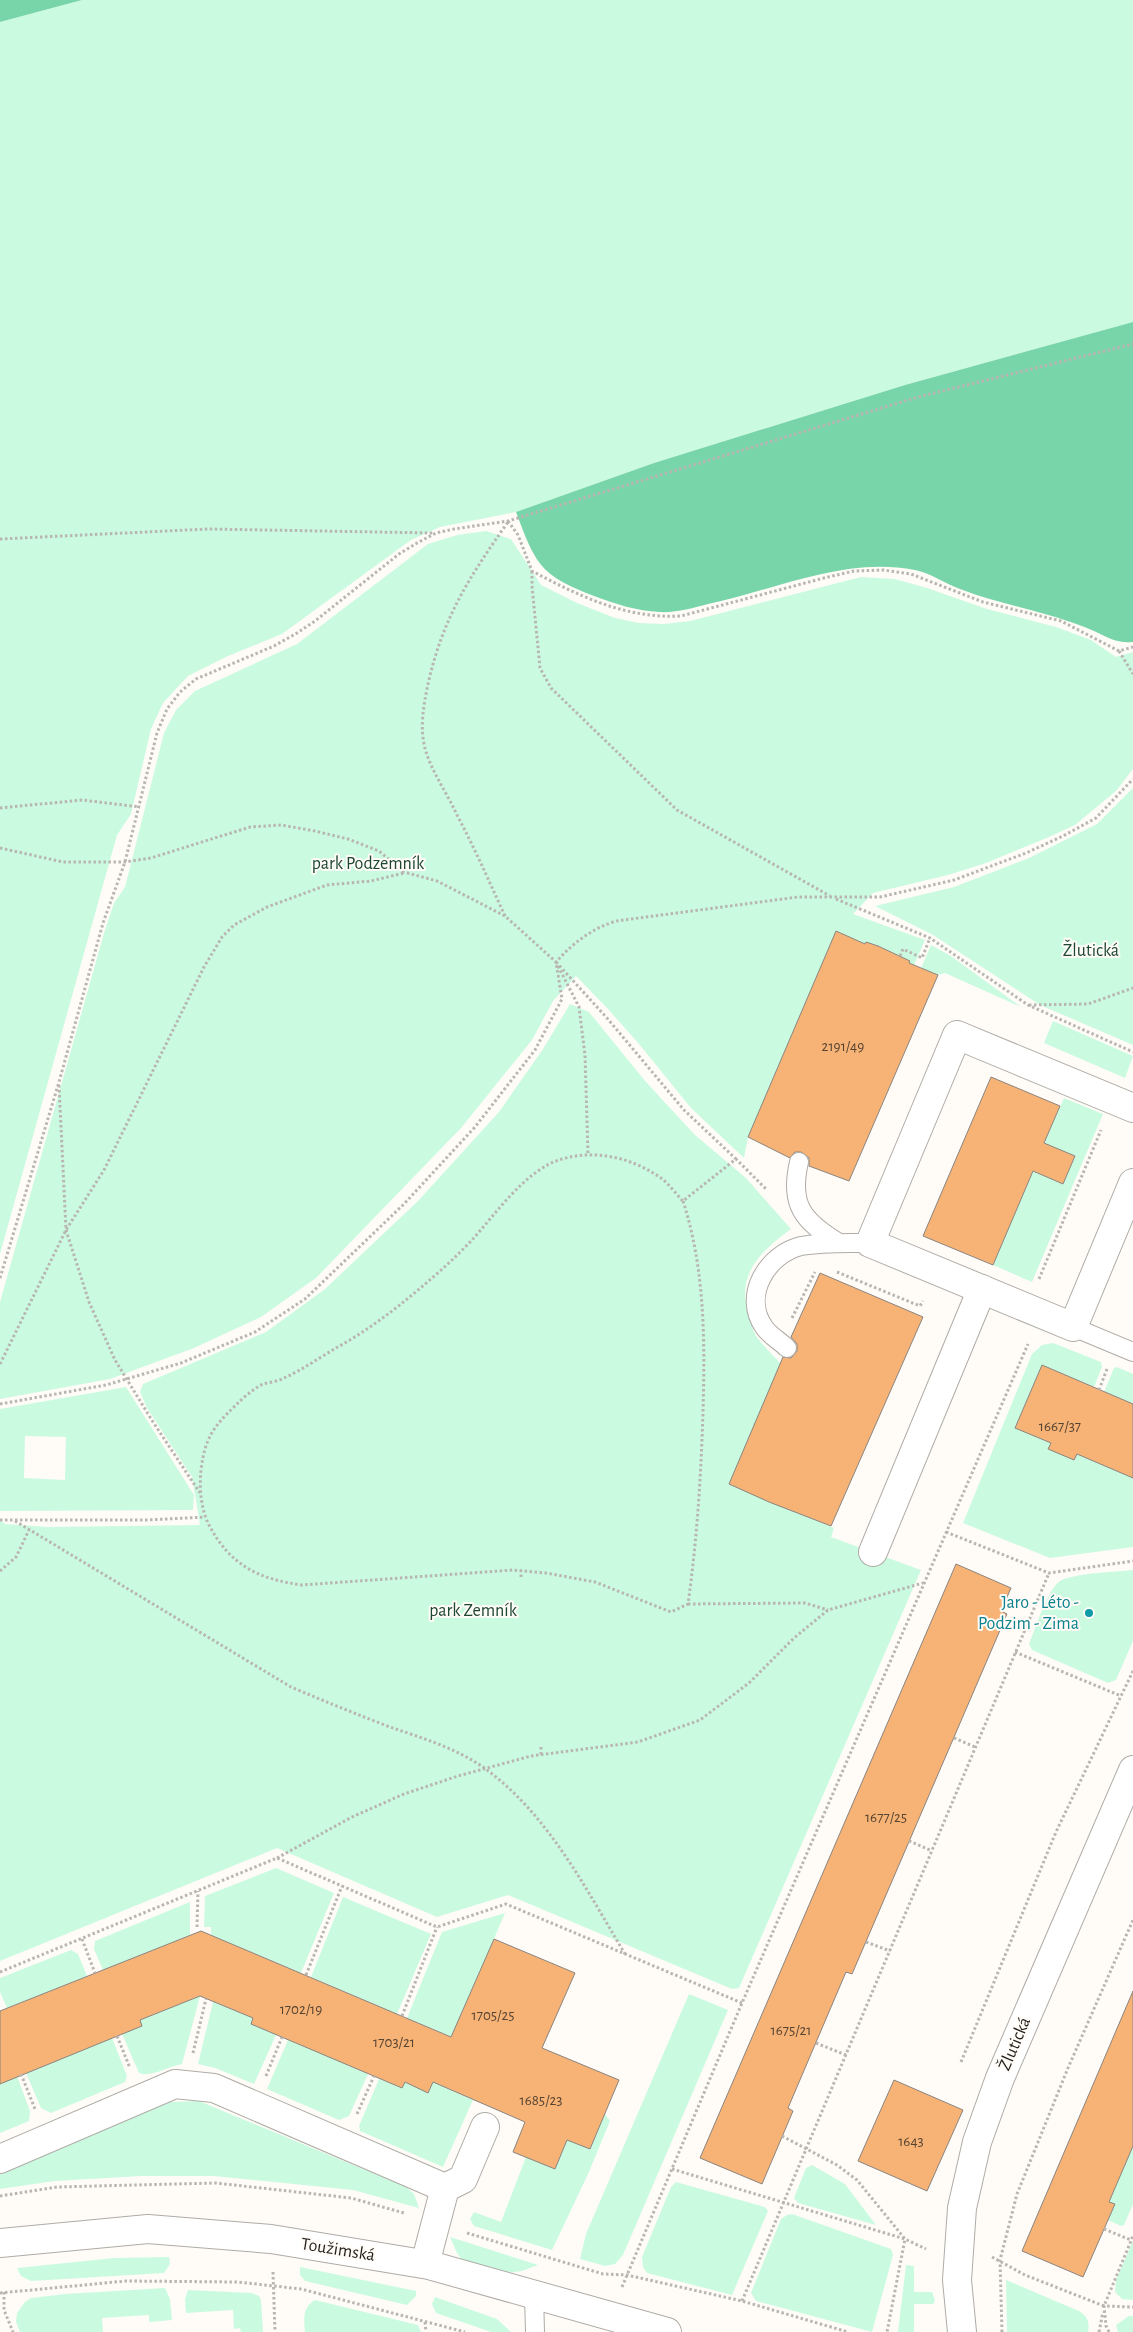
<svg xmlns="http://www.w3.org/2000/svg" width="1133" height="2332" font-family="'Alegreya Sans',sans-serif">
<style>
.green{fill:#cafbe1;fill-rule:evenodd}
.forest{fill:#77d5a9}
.building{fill:#f7b375;stroke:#898480}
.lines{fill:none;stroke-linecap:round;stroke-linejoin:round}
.lane-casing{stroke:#afaca7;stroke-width:20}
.street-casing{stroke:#afaca7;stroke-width:30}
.path{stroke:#b9b6b2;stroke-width:3;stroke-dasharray:2.5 2.5;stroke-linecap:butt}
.lane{stroke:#fff;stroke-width:18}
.street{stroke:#fff;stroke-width:28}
.culture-dot{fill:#0f9aa8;stroke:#fffbf6;stroke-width:2}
.labels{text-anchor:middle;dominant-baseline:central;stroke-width:4;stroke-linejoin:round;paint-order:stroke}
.number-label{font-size:15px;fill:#564433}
.park-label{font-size:18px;fill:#1d4633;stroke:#fffbf6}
.culture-label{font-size:18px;fill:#0d838f;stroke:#fffbf6;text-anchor:end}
.street-label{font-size:18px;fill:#201f1d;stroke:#fffbf6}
</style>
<rect width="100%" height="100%" fill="#fffbf6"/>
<g class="green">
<polygon points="82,0 1133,0 1133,322 905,385 654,463 516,512 440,527 411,540 282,634 228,656 188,676 163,703 151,729 131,814 117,835 0,1254 0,22"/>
<polygon points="486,531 511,539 541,585 577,603 615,618 639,623 664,624 690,621 861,577 895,579 927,588 987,609 1056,627 1091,640 1116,657 1133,652 1133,769 1116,791 1075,825 1049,837 986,863 948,875 873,893 853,914 925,940 914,965 909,963 910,961 866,942 865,944 836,932 748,1137 744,1158 691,1108 639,1044 608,1009 576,976 553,1001 532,1040 461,1128 316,1278 261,1317 194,1348 110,1379 0,1399 0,1302 104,933 114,903 125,887 164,733 176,710 195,691 297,644 428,544 457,535"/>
<polygon points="1133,788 1133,1045 1040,1005 933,935 875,906 954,887 1029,858 1097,824"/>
<polygon points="931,945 951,956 1021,1007 945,973 938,975 921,968"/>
<path d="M 570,1004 L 589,1012 L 646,1082 L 695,1135 L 746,1178 L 791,1229 C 761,1251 735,1275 749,1315 C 750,1321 752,1328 755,1334 C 761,1344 772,1354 780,1363 L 759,1497 L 834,1528 L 831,1537 L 921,1570 L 739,1988 L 732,1989 L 508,1895 L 437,1917 L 277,1848 L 0,1961 L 0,1520 L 5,1524 L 48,1527 L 200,1525 L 192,1477 L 147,1408 L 140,1392 L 143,1384 L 266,1332 L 325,1289 L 418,1201 L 499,1112 L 543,1049 Z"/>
<polygon points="1053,1021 1133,1056 1125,1078 1044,1043"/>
<polygon points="1064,1098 1103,1114 1032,1282 993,1265 1033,1171 1063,1184 1075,1157 1044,1143"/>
<polygon points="1053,1343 1101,1362 1102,1367 1094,1387 1042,1366 1015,1428 1051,1443 1049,1449 1074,1460 1077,1454 1133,1478 1133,1547 1050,1558 963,1523 1032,1354 1042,1345"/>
<polygon points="1117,1367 1133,1374 1133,1404 1104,1392 1114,1368"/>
<path d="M 126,1387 L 194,1495 L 193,1510 L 0,1511 L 0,1409 ZM 25,1436 L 66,1437 L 65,1480 L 24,1478 Z"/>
<path d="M 1133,1570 L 1133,1641 L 1116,1680 L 1108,1683 L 1032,1650 L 1029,1644 C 1035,1630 1048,1588 1060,1581 C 1074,1573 1116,1572 1133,1570 Z"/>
<polygon points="276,1868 334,1893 301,1973 211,1935 211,1927 204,1927 205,1896"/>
<polygon points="343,1897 431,1934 397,2014 311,1977"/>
<polygon points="190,1902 190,1935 103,1970 94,1949 95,1941"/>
<polygon points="505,1913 452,2037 407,2018 442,1932"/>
<polygon points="71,1950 78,1954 87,1976 7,2008 0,1992 0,1978"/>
<polygon points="689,1994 728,2010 623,2255 615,2264 605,2266 580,2259 586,2234"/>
<path d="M 200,1996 L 182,2064 C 169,2066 151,2078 139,2073 L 122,2034 L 142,2026 L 140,2020 Z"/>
<polygon points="213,2002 253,2018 251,2024 276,2035 254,2084 215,2068 198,2064"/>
<polygon points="112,2038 127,2076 125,2082 51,2113 41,2108 26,2073"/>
<polygon points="288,2040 306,2048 349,2059 347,2065 368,2074 349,2116 339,2120 267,2089"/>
<polygon points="17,2076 30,2111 29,2121 0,2133 0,2083"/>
<polygon points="379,2079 402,2088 405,2082 428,2092 433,2082 473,2100 443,2167 360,2131 359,2126"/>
<polygon points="199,2101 406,2187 414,2194 419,2208 353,2190 214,2176 142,2176 55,2181 0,2189 0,2171 170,2102"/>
<polygon points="605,2114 610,2121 588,2174 552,2250 474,2226 470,2219 474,2212 501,2222 526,2157 555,2169 567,2140 590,2149"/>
<polygon points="1133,2146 1133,2204 1124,2225 1121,2226 1108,2220 1114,2204 1109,2202"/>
<polygon points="812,2165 845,2184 876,2225 798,2203 794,2198 806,2168"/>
<polygon points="676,2182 765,2207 768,2211 732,2295 647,2273 643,2267 642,2257 671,2187"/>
<polygon points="792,2214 891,2249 893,2255 872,2332 756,2301 751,2293 781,2219 787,2215"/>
<polygon points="450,2237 538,2265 522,2271 502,2274 465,2264 457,2253"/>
<polygon points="1133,2241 1133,2300 1122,2299 1115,2292 1116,2280"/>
<polygon points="169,2257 170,2264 164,2273 31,2281 21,2276 17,2268 114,2258"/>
<polygon points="906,2265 914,2266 914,2292 932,2292 935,2301 933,2304 914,2304 914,2332 898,2332"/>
<polygon points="300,2267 416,2291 416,2296 407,2305 305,2281 300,2275"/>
<path d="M 1006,2280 L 1079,2311 C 1087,2316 1090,2322 1088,2332 L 1007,2332 Z"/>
<polygon points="165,2288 170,2299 172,2320 149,2322 149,2315 102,2318 103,2332 20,2332 16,2322 17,2313 25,2302 31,2298 65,2294"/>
<polygon points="188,2290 252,2293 259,2296 261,2300 263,2332 241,2332 240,2328 234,2329 233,2310 186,2313 185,2299"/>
<polygon points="435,2297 497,2319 511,2332 491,2332 436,2313 432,2304"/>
<path d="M 315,2300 L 418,2325 L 421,2332 L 305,2332 C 304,2318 302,2308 315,2300 Z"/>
<polygon points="1129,2316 1133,2316 1133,2332 1118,2332 1116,2325"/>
</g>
<g class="forest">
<polygon points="0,0 82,0 0,22"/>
<path d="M 1133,322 L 1133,642 C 1118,644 1107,637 1094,631 C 1051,612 1004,606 960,589 C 945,584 931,573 915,570 C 844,556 776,590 708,604 C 693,608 675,613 660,612 C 636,611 616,604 594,596 C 540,575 536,565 516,512 L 654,463 L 905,385 Z"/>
</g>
<g class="building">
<polygon points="836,931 865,944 866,942 878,946 910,961 909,963 938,975 849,1181 809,1166 809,1158 801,1152 795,1152 790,1158 748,1137"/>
<polygon points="991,1077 1060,1106 1044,1143 1075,1156 1063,1184 1033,1171 993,1265 923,1236"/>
<polygon points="820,1273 923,1317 831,1526 769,1502 729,1484 783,1357 791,1358 797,1351 797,1344 791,1337"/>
<polygon points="1042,1365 1133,1404 1133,1478 1077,1454 1074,1460 1048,1449 1051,1443 1015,1428"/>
<polygon points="956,1564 1011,1588 1001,1611 1007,1614 852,1974 846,1972 788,2108 793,2111 762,2184 700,2158"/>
<polygon points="201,1931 451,2037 494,1939 575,1973 542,2048 619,2080 590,2149 567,2140 555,2169 513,2152 525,2122 433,2082 428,2093 405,2082 402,2088 251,2024 253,2018 200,1996 140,2020 142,2026 0,2084 0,2011"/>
<polygon points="1133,1991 1133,2146 1109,2202 1115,2204 1083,2277 1022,2251"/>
<polygon points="894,2080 963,2110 927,2191 858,2161"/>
</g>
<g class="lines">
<g class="lane-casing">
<g id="lane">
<path d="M 799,1162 C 789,1205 803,1221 839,1243"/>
<polyline points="1073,1327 1133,1352"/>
<path d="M 787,1348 C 780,1341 769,1335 764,1327 C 742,1296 767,1254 801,1246 C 823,1242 848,1243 870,1243"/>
<polyline points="534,2294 535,2332"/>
</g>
</g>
<g class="street-casing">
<g id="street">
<polyline points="1133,1108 957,1035 870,1243 1073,1327 1133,1183"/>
<polyline points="873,1552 982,1289"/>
<polyline points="0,2159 175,2084 214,2088 445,2188"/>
<polyline points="0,2243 148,2229 271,2239 429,2265 667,2332"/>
<polyline points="425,2264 445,2188 463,2179 485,2127"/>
<polyline points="962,2332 957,2280 962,2208 977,2142 1000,2078 1133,1770"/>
</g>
</g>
<g class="path">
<path d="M 508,521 L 518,535 L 532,571 C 579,596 626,619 681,616 L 824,578 L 854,571 L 883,570 L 911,574 L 983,602 L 1061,621 L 1119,651 L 1133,647"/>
<polyline points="0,539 208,529 434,533"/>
<polyline points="532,571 532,586 540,668 551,688 677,810 830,896"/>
<polyline points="1119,651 1133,674"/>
<polyline points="0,808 82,800 140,807"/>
<path d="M 0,848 L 63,862 L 125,862 L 151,858 L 250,827 L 281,825 L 315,831 L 348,839 L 379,851 L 404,872 L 437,881 L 505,916 L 556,962 C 573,943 591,929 616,921 L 798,897 L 880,897 L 954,880 L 1026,853 L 1063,836 L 1096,818 L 1133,779"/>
<polyline points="836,899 930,938 1028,1005 1133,1052"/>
<path d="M 505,916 C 489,881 474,847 456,813 C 446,791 429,768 424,744 C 420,724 424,704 428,684 C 443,617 470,576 508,522"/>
<polyline points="900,956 903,949 922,958 930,938"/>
<polyline points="556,962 607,1018 684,1110 736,1159"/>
<polyline points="558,966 579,1007 585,1055 588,1154"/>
<polyline points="1029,1005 1088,1004 1133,988"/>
<polyline points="59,1085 66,1230 89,1302 115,1360 153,1422 200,1493"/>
<path d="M 683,1201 C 705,1269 705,1341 703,1412 C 701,1476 697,1540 688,1604 L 671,1612 L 595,1582 L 546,1573 L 513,1570 L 302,1585 C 258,1579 230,1565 209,1525 C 201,1509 199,1488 201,1470 C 205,1438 213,1427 236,1405 C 243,1398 252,1390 261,1385 C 268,1382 277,1382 284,1378 C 302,1370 319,1358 336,1348 C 365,1332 392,1312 418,1290 C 436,1275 454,1259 471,1241 C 496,1214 526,1169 562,1159 C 597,1149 632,1158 661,1178 C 669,1184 676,1194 683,1201 L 736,1159 L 767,1190"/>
<polyline points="837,1272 920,1306 923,1301"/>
<polyline points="0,1278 59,1082 103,923 125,862 157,733 167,709 180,692 196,679 274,646 297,633 315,621 399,554 417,543 436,533 454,529 508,521 918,397 1133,344"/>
<polyline points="1039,1279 1101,1130"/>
<polyline points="792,1318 815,1272"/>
<polyline points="0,1364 66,1230 104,1170 204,967 222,937 234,925 267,907 327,885 371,881 404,873"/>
<polyline points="1099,1390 1107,1369"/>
<polyline points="0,1404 106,1385 181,1363 255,1332 305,1299 404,1204 475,1127 535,1050 562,999 556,962"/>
<polyline points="0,1520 146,1520 205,1517"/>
<path d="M 15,1521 L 291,1687 C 324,1701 356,1714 390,1727 C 422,1738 459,1749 487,1770 C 549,1816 586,1889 625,1954"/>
<polyline points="946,1532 1049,1573 1133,1561"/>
<polyline points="0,1571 16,1557 29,1530"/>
<polyline points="521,1577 521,1571"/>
<polyline points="688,1604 805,1603 828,1610"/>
<polyline points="1015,1652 1121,1696"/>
<polyline points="954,1738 975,1747"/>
<polyline points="541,1747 541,1755"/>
<polyline points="909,1841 932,1851"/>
<polyline points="277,1858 352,1817 404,1794 458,1776 531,1756 638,1742 700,1720 749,1683 794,1638 828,1610 923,1583"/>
<polyline points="197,1927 198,1891"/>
<polyline points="82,1939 95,1973"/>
<polyline points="866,1942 890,1951"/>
<polyline points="0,1972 277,1858 437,1927 506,1904 742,2003"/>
<polyline points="306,1975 342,1886"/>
<polyline points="402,2016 437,1927"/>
<polyline points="117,2036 130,2068"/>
<polyline points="816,2043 846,2055"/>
<polyline points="193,2053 206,1999"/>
<polyline points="961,2062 1056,1832 1133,1671"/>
<polyline points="21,2074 35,2109"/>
<polyline points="266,2076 282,2037"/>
<polyline points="357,2114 374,2076"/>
<polyline points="782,2136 837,2165 857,2180 905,2239 887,2332"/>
<polyline points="672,2169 905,2239 926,2249"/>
<polyline points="0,2196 57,2187 216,2183 351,2198 404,2213"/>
<polyline points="1104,2229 1131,2240"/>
<polyline points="467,2233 603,2274 627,2275 742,2301 848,2332"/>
<polyline points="992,2257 1025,2275 1104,2306 1133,2236"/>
<polyline points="273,2272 275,2332"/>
<polyline points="622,2287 742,2003 1028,1344"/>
<polyline points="4,2292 4,2310 13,2332"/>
<polyline points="0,2293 126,2281 238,2282 301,2289 465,2332"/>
<polyline points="742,2301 1049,1573"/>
<polyline points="425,2322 426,2332"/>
<polyline points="1002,2332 1000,2260 1017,2194 1068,2068 1133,1920"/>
<polyline points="1099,2332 1103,2312"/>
<polyline points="1109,2332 1106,2326 1104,2306 1133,2307"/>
</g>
<use href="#lane" class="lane"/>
<use href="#street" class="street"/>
</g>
<circle class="culture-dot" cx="1089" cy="1613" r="5"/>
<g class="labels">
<g class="number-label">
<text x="843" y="1046">2191/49</text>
<text x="1060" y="1426">1667/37</text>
<text x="886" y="1817">1677/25</text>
<text x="301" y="2009">1702/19</text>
<text x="493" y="2015">1705/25</text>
<text x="791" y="2030">1675/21</text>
<text x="394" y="2042">1703/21</text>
<text x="541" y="2100">1685/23</text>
<text x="911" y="2141">1643</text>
</g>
<g class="park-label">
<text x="368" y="864">park Podzemník</text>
<text x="1091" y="951">Žlutická</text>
<text x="473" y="1611">park Zemník</text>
</g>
<g class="culture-label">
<text x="1079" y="1603">Jaro - Léto -<tspan x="1079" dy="21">Podzim - Zima</tspan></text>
</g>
<g class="street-label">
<text transform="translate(1015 2044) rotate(-67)">Žlutická</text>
<text transform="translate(338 2250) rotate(9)">Toužimská</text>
</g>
</g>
</svg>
